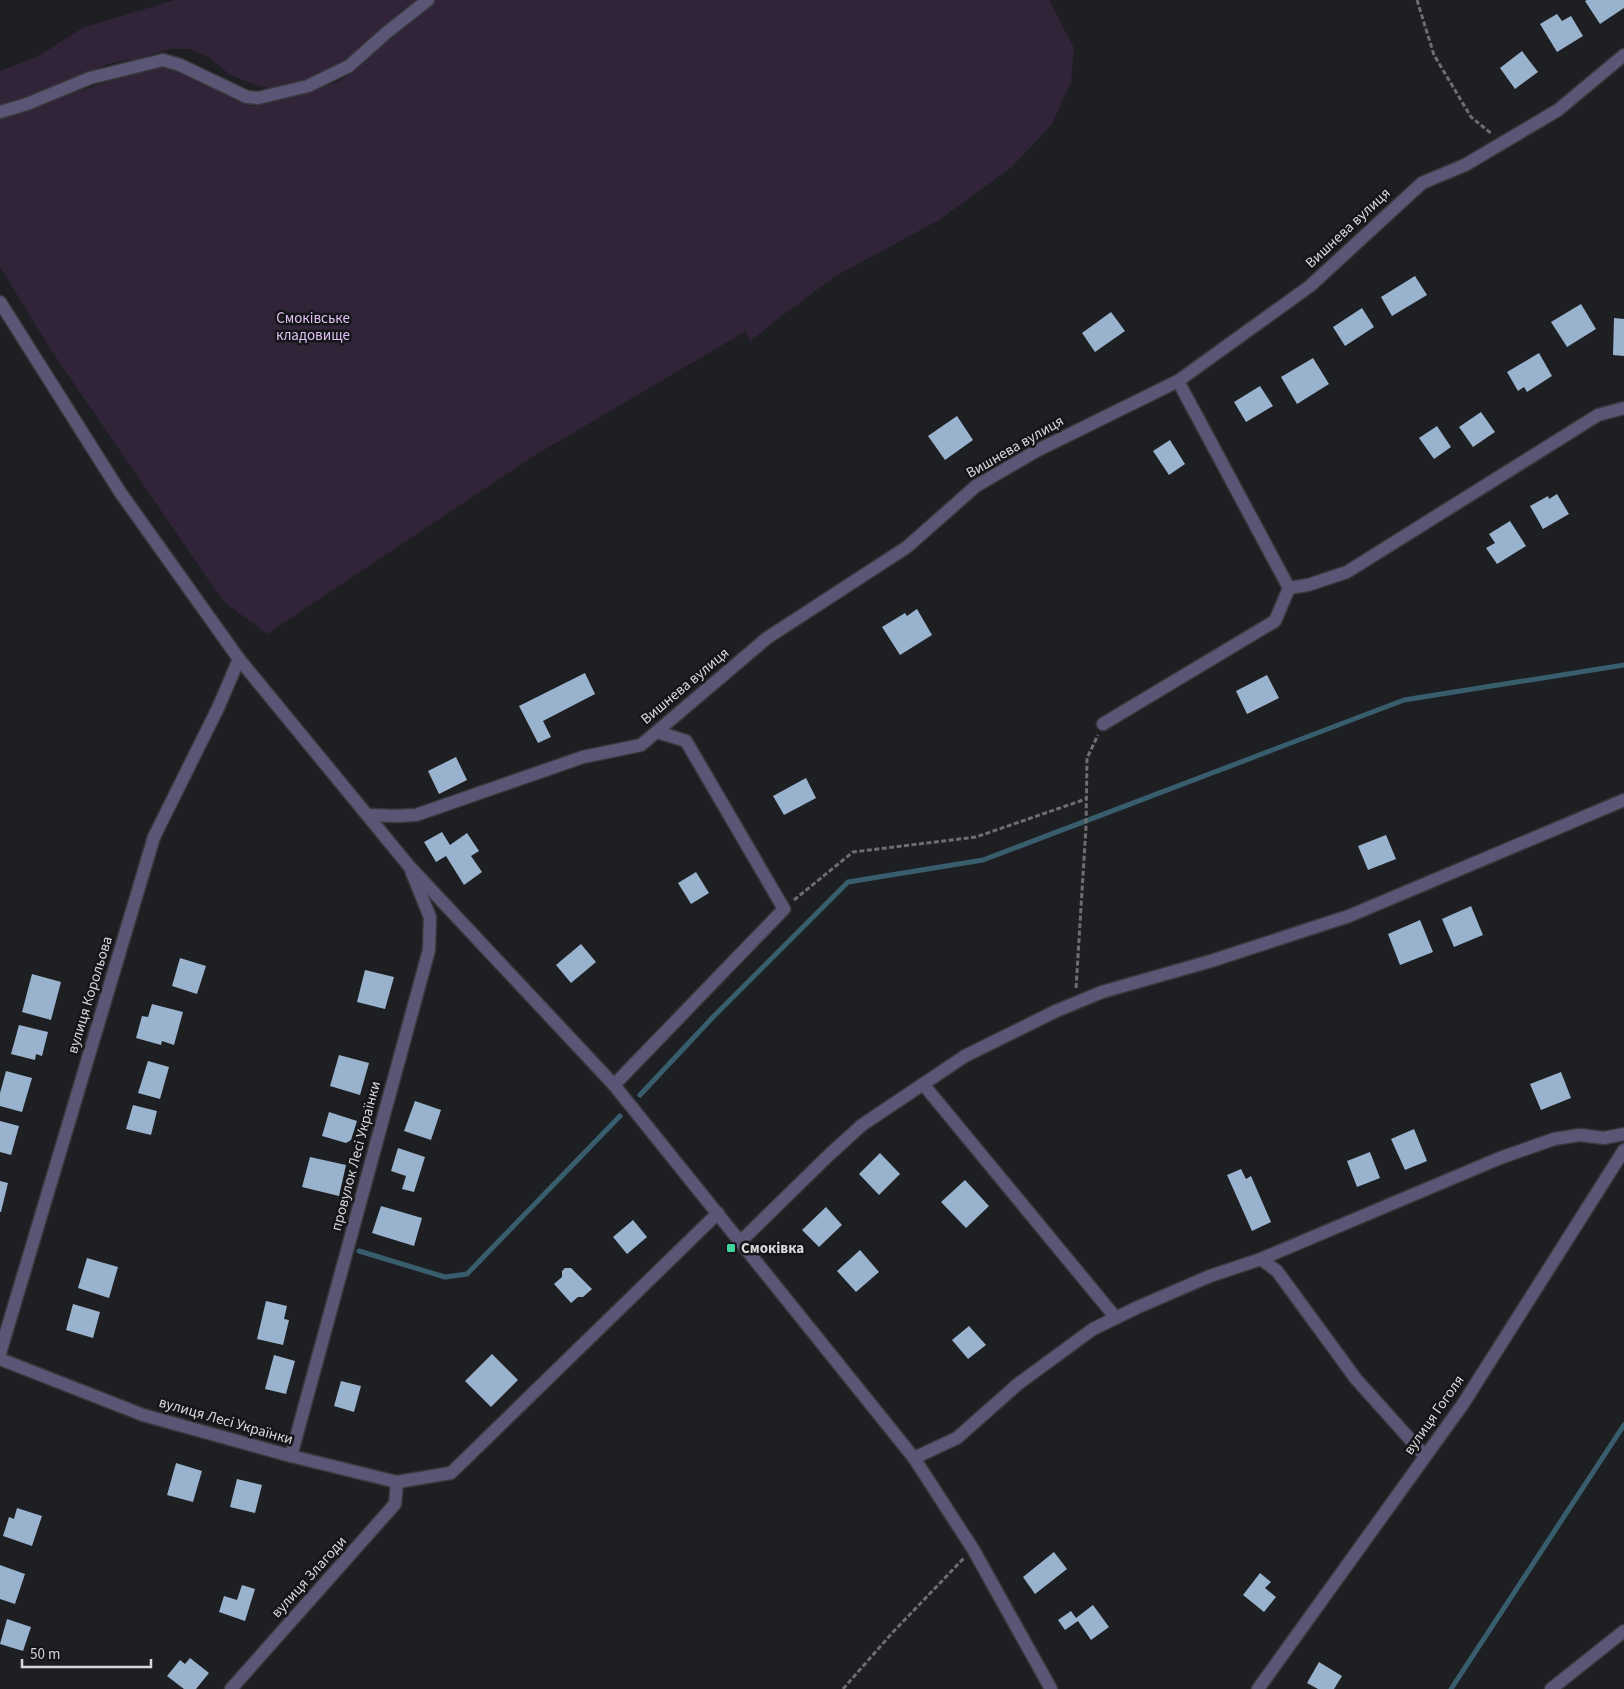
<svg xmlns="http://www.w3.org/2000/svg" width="1624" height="1689" font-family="'Source Sans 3',sans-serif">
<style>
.green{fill:#312438}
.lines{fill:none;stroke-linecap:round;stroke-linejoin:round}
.stream{stroke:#385d6d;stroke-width:5}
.building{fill:#99b3cf}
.minor-casing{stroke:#38393c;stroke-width:15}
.path{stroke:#6d6e71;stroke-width:3;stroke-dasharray:5 2.5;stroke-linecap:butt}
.minor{stroke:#5b5675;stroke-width:12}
.poi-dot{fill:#41d4a1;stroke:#151619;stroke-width:2}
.labels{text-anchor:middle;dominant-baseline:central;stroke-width:5;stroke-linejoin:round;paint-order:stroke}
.street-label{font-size:15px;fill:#d7d8da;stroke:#151619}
.park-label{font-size:15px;fill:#e0bff4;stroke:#151619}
.poi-label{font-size:15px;font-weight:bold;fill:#d7d8da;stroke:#151619;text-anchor:start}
</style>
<rect width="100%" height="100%" fill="#1e1f22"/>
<g class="green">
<polygon points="175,0 422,0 352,55 306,83 281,89 259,86 230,75 209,57 190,49 169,49 138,59 107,64 68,83 0,105 0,71 39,56 82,28"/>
<polygon points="434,0 1049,0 1074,48 1071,82 1052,124 1012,167 939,220 834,277 771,324 750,342 746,331 532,457 267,634 223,601 53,353 0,267 0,116 167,63 253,106 340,81"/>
</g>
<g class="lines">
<g class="stream">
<polyline points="640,1095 713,1017 848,882 983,860 1404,700 1624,665"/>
<polyline points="359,1251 445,1277 467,1274 620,1116"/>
<polyline points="1451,1689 1624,1425"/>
</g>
</g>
<g class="building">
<polygon points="1587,0 1624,0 1624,8 1600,24 1585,1"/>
<polygon points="1557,14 1562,21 1571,16 1583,36 1557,52 1540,24"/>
<polygon points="1522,51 1538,72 1515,89 1500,68"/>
<polygon points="1415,276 1427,295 1392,316 1381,297"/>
<polygon points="1581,304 1596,329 1567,347 1551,322"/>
<polygon points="1362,308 1374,327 1345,346 1333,327"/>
<polygon points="1111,312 1125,331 1095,352 1082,333"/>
<polygon points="1614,318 1624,319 1624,356 1613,355"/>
<polygon points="1539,353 1552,376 1527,392 1524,387 1518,391 1507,372"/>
<polygon points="1313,358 1329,384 1297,404 1281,377"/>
<polygon points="1260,386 1273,406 1246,422 1234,402"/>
<polygon points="1481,412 1495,432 1473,447 1459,427"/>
<polygon points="957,416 973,440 945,460 928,436"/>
<polygon points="1437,426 1451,447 1434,459 1419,438"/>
<polygon points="1170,440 1185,464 1169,475 1153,451"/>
<polygon points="1557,494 1569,514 1543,529 1530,506 1548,496 1549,499"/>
<polygon points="1510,521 1526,546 1497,564 1486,548 1495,543 1489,534"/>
<polygon points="917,609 932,635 900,655 882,627 905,613 907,616"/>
<polygon points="585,673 595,694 543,721 551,737 538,743 519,706"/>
<polygon points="1267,675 1279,698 1247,714 1236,691"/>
<polygon points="456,757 467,780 439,794 428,771"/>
<polygon points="806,778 816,798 784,815 773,796"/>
<polygon points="442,832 450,845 467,833 479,851 471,856 482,872 464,885 446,856 436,862 424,842"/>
<polygon points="1386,835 1396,859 1368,870 1358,846"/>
<polygon points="696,872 709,893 691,904 678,883"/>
<polygon points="1471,906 1483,935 1454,947 1442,919"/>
<polygon points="1420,920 1433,952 1400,965 1388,934"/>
<polygon points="581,944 596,962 571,983 556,965"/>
<polygon points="180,958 206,966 197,994 172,986"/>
<polygon points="365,970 394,977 385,1009 357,1002"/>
<polygon points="32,974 61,982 51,1020 22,1012"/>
<polygon points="152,1004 183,1012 174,1045 162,1041 161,1045 136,1038 142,1016 148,1017"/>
<polygon points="19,1025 48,1032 42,1056 36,1054 35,1060 11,1054"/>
<polygon points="339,1055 369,1063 360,1095 330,1086"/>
<polygon points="148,1061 169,1067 160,1099 138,1093"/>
<polygon points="6,1071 32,1078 22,1112 0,1106 0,1093"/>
<polygon points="1561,1072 1571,1098 1541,1110 1530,1084"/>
<polygon points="415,1101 441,1110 431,1140 404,1131"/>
<polygon points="133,1105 157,1111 151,1135 126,1129"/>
<polygon points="329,1112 357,1121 351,1140 346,1143 322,1136"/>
<polygon points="0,1121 19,1126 11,1155 0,1152"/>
<polygon points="1414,1129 1427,1161 1405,1170 1391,1139"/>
<polygon points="398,1148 425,1157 414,1192 402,1189 406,1176 391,1171"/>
<polygon points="1370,1152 1380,1178 1357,1187 1347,1161"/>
<polygon points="880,1153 900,1174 879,1195 859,1174"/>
<polygon points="310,1157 346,1165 339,1196 302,1187"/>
<polygon points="1241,1169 1246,1179 1251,1176 1271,1222 1252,1231 1227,1175"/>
<polygon points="965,1180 989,1206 966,1228 941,1202"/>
<polygon points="0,1181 8,1183 1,1212 0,1212"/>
<polygon points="381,1206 422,1218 414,1246 372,1233"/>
<polygon points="826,1207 842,1225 819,1247 802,1230"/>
<polygon points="633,1220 647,1237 627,1254 613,1237"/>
<polygon points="860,1250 879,1272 856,1292 837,1271"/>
<polygon points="87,1258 118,1267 109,1298 78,1288"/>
<polygon points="565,1268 571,1268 592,1289 583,1297 578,1297 571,1303 554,1284 562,1277 562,1271"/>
<polygon points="266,1301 287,1306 284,1319 289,1320 283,1345 257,1339"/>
<polygon points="73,1304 100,1312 93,1338 66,1330"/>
<polygon points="969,1326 986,1345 968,1359 952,1340"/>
<polygon points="492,1354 518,1380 491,1407 465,1381"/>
<polygon points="274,1355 295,1361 286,1394 265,1389"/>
<polygon points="341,1381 361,1386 354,1412 334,1406"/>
<polygon points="176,1463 202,1471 193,1502 167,1495"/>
<polygon points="237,1479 262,1485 255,1513 230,1507"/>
<polygon points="17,1508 42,1516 32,1546 3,1536 9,1517 14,1519"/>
<polygon points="1054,1552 1067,1569 1035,1594 1023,1577"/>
<polygon points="0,1565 25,1574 15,1604 0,1599"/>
<polygon points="1260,1573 1271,1582 1265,1588 1276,1597 1264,1612 1243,1595"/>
<polygon points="242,1585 255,1589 245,1621 219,1612 224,1596 237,1600"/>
<polygon points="1093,1605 1109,1627 1091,1640 1078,1621 1065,1630 1058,1620 1071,1611 1076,1618"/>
<polygon points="7,1619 31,1627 23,1651 0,1644"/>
<polygon points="190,1658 209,1673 196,1689 184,1689 167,1676 180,1660 185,1664"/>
<polygon points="1319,1662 1342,1676 1334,1689 1318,1689 1307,1683"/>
</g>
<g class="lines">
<g class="minor-casing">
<g id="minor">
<polyline points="0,112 27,104 90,78 163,60 180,65 247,97 258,98 308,86 349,66 386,33 428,0"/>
<polyline points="0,302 120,492 239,659 409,866 614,1085 914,1458 973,1549 1051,1689"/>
<polyline points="1178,381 1289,588"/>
<polyline points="1103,724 1275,621 1289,588 1308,585 1347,572 1598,415 1624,408"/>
<polyline points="369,815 396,816 416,815 583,757 641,745 767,638 907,547 976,486 1038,450 1178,381 1310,286 1422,183 1465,165 1558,110 1624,55"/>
<polyline points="923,1084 1116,1318"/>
<polyline points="614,1085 784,909 686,741 657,732"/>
<polyline points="741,1241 829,1155 862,1125 965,1056 1056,1011 1102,992 1211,961 1349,916 1624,800"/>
<polyline points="1261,1259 1277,1271 1356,1379 1425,1456"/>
<polyline points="0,1353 154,837 218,708 239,659"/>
<polyline points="0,1359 143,1415 291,1456 397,1482 451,1473 718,1213"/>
<polyline points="291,1456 429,950 430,917 412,873"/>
<polyline points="914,1458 957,1438 1018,1384 1093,1329 1136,1308 1210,1276 1261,1259 1500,1158 1554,1139 1580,1135 1604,1138 1624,1134"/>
<polyline points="231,1689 395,1504 397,1482"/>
<polyline points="1258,1689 1463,1404 1624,1150"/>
<polyline points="1551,1689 1624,1631"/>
</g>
</g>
<g class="path">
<polyline points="1417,0 1434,55 1471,117 1492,134"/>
<polyline points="794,900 853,852 976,837 1086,799"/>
<polyline points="1076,988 1086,827 1087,758 1098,735"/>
<polyline points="843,1689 893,1632 964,1558"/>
</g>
<use href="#minor" class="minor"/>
</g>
<rect class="poi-dot" x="726" y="1243" width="10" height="10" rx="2.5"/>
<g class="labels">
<g class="street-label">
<text transform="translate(1348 228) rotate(-43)">Вишнева вулиця</text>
<text transform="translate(1015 447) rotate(-30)">Вишнева вулиця</text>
<text transform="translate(685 686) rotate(-40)">Вишнева вулиця</text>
<text transform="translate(90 995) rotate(-73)">вулиця Корольова</text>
<text transform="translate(356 1156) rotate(-75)">провулок Лесі Українки</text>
<text transform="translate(1434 1415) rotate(-55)">вулиця Гоголя</text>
<text transform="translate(226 1421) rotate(16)">вулиця Лесі Українки</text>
<text transform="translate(309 1577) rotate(-48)">вулиця Злагоди</text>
</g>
<g class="park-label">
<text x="313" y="318">Смоківське<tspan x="313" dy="17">кладовище</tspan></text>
</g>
<g class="poi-label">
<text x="741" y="1248">Смоківка</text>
</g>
</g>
<path d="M22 1659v8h129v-8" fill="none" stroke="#d7d8da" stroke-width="2.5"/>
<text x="30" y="1659" font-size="15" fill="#d7d8da" stroke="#151619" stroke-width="4" paint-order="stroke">50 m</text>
</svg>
